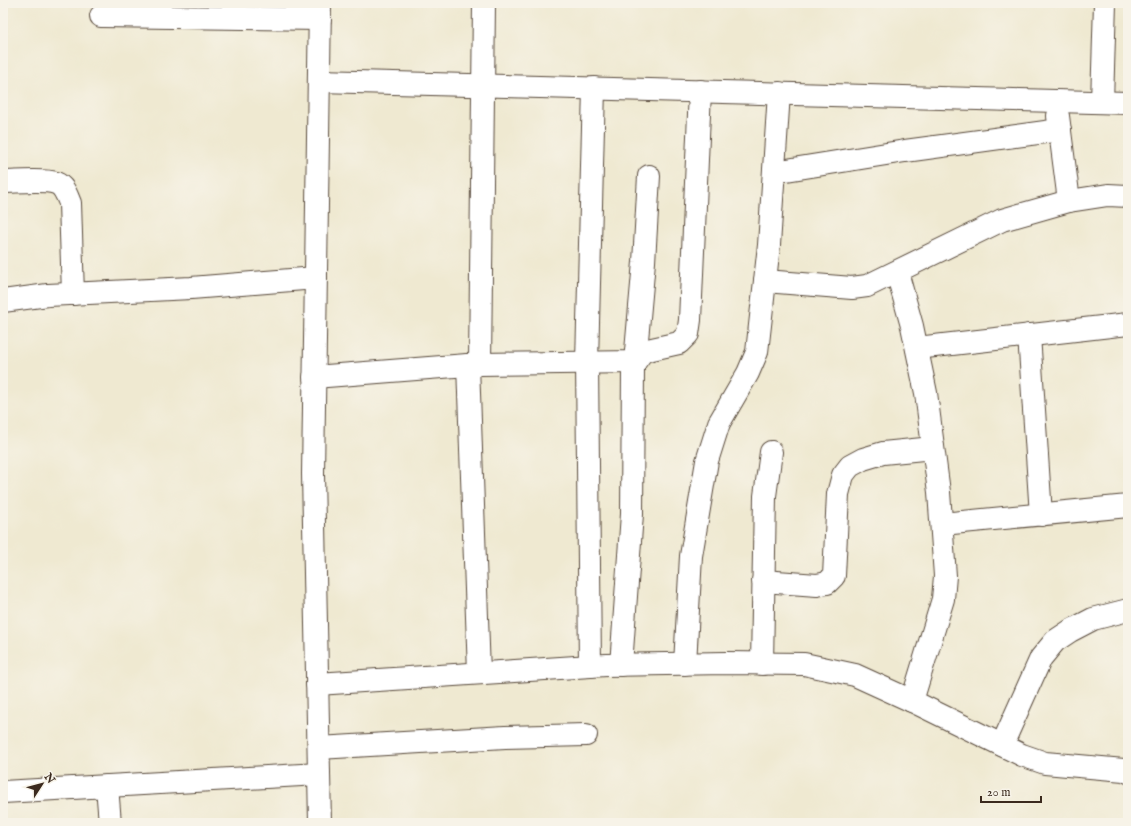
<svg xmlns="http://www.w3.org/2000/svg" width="1131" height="826" font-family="'IM FELL English',serif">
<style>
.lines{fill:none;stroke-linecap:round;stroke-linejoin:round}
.minor-casing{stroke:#564739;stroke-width:24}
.major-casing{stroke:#564739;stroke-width:24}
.minor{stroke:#fff;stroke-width:22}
.major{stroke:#fff;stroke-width:22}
</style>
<rect width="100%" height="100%" fill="#f7f3e8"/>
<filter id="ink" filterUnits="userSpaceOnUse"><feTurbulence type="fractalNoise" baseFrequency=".025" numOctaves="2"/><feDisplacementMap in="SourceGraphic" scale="8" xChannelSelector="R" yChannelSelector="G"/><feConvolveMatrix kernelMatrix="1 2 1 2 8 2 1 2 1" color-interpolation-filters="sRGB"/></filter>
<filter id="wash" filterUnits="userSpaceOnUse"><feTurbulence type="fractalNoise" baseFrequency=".012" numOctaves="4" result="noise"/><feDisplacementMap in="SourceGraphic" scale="16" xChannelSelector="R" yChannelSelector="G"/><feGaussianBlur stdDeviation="0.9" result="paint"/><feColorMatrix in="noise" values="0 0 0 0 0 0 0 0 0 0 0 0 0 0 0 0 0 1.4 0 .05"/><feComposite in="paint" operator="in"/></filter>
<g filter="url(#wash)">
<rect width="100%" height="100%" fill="#efe9d1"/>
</g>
<g filter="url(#ink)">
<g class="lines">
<g class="minor-casing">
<g id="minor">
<polyline points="101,16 320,19"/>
<polyline points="319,81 1128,103"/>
<polyline points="1102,102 1105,3"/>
<polyline points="1058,116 1069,201"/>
<polyline points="774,172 905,151 1060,130"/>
<path d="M 3,182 C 16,182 44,179 56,183 C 64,186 67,196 70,203 L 73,294"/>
<polyline points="897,272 912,326 926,393 939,492 945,576 943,599 912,701"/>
<polyline points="765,281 852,288 867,286 1002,220 1069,201 1108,195 1128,196"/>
<polyline points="3,301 48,295 191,288 316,278"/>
<polyline points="1029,335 1041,515"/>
<polyline points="917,348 1128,324"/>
<polyline points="480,364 484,3"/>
<polyline points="468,365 479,673"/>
<polyline points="314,377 480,364 635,362 644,262 649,176"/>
<polyline points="942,524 1128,506"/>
<polyline points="763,581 817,585 827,583 834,576 838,494 843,475 850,466 863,459 883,453 933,448"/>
<polyline points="685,664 691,556 707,461 719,423 748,373 757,352 769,245 779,93"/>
<polyline points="762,664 765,496 771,452"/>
<polyline points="621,665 632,514 633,367 635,362 643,351 679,343 688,334 690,320 700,91"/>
<polyline points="590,666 587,362 594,88"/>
<polyline points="317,684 606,665 726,663 804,664 855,675 912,701 1022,755 1045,763 1124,770 1128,772"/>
<polyline points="1002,745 1041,658 1055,641 1070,631 1093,619 1128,610"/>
<polyline points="319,748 505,737 586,735"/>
<polyline points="107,786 110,823"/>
<polyline points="3,792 319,774"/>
</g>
</g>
<g class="major-casing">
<polyline id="major" points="320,3 313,474 320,823"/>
</g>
<use href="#minor" class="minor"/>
<use href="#major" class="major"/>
</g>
</g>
<rect width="1131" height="826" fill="none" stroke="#f7f3e8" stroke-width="16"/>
<g transform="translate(42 784) rotate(54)" stroke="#f7f3e8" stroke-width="3" paint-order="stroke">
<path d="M0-3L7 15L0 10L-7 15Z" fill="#3b2a1e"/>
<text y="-6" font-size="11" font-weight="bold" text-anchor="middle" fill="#3b2a1e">N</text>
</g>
<path d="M981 796v6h60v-6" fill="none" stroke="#3b2a1e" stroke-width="2"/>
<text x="987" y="796" font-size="12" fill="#3b2a1e" stroke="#f7f3e8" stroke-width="3" paint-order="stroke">20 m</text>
</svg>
